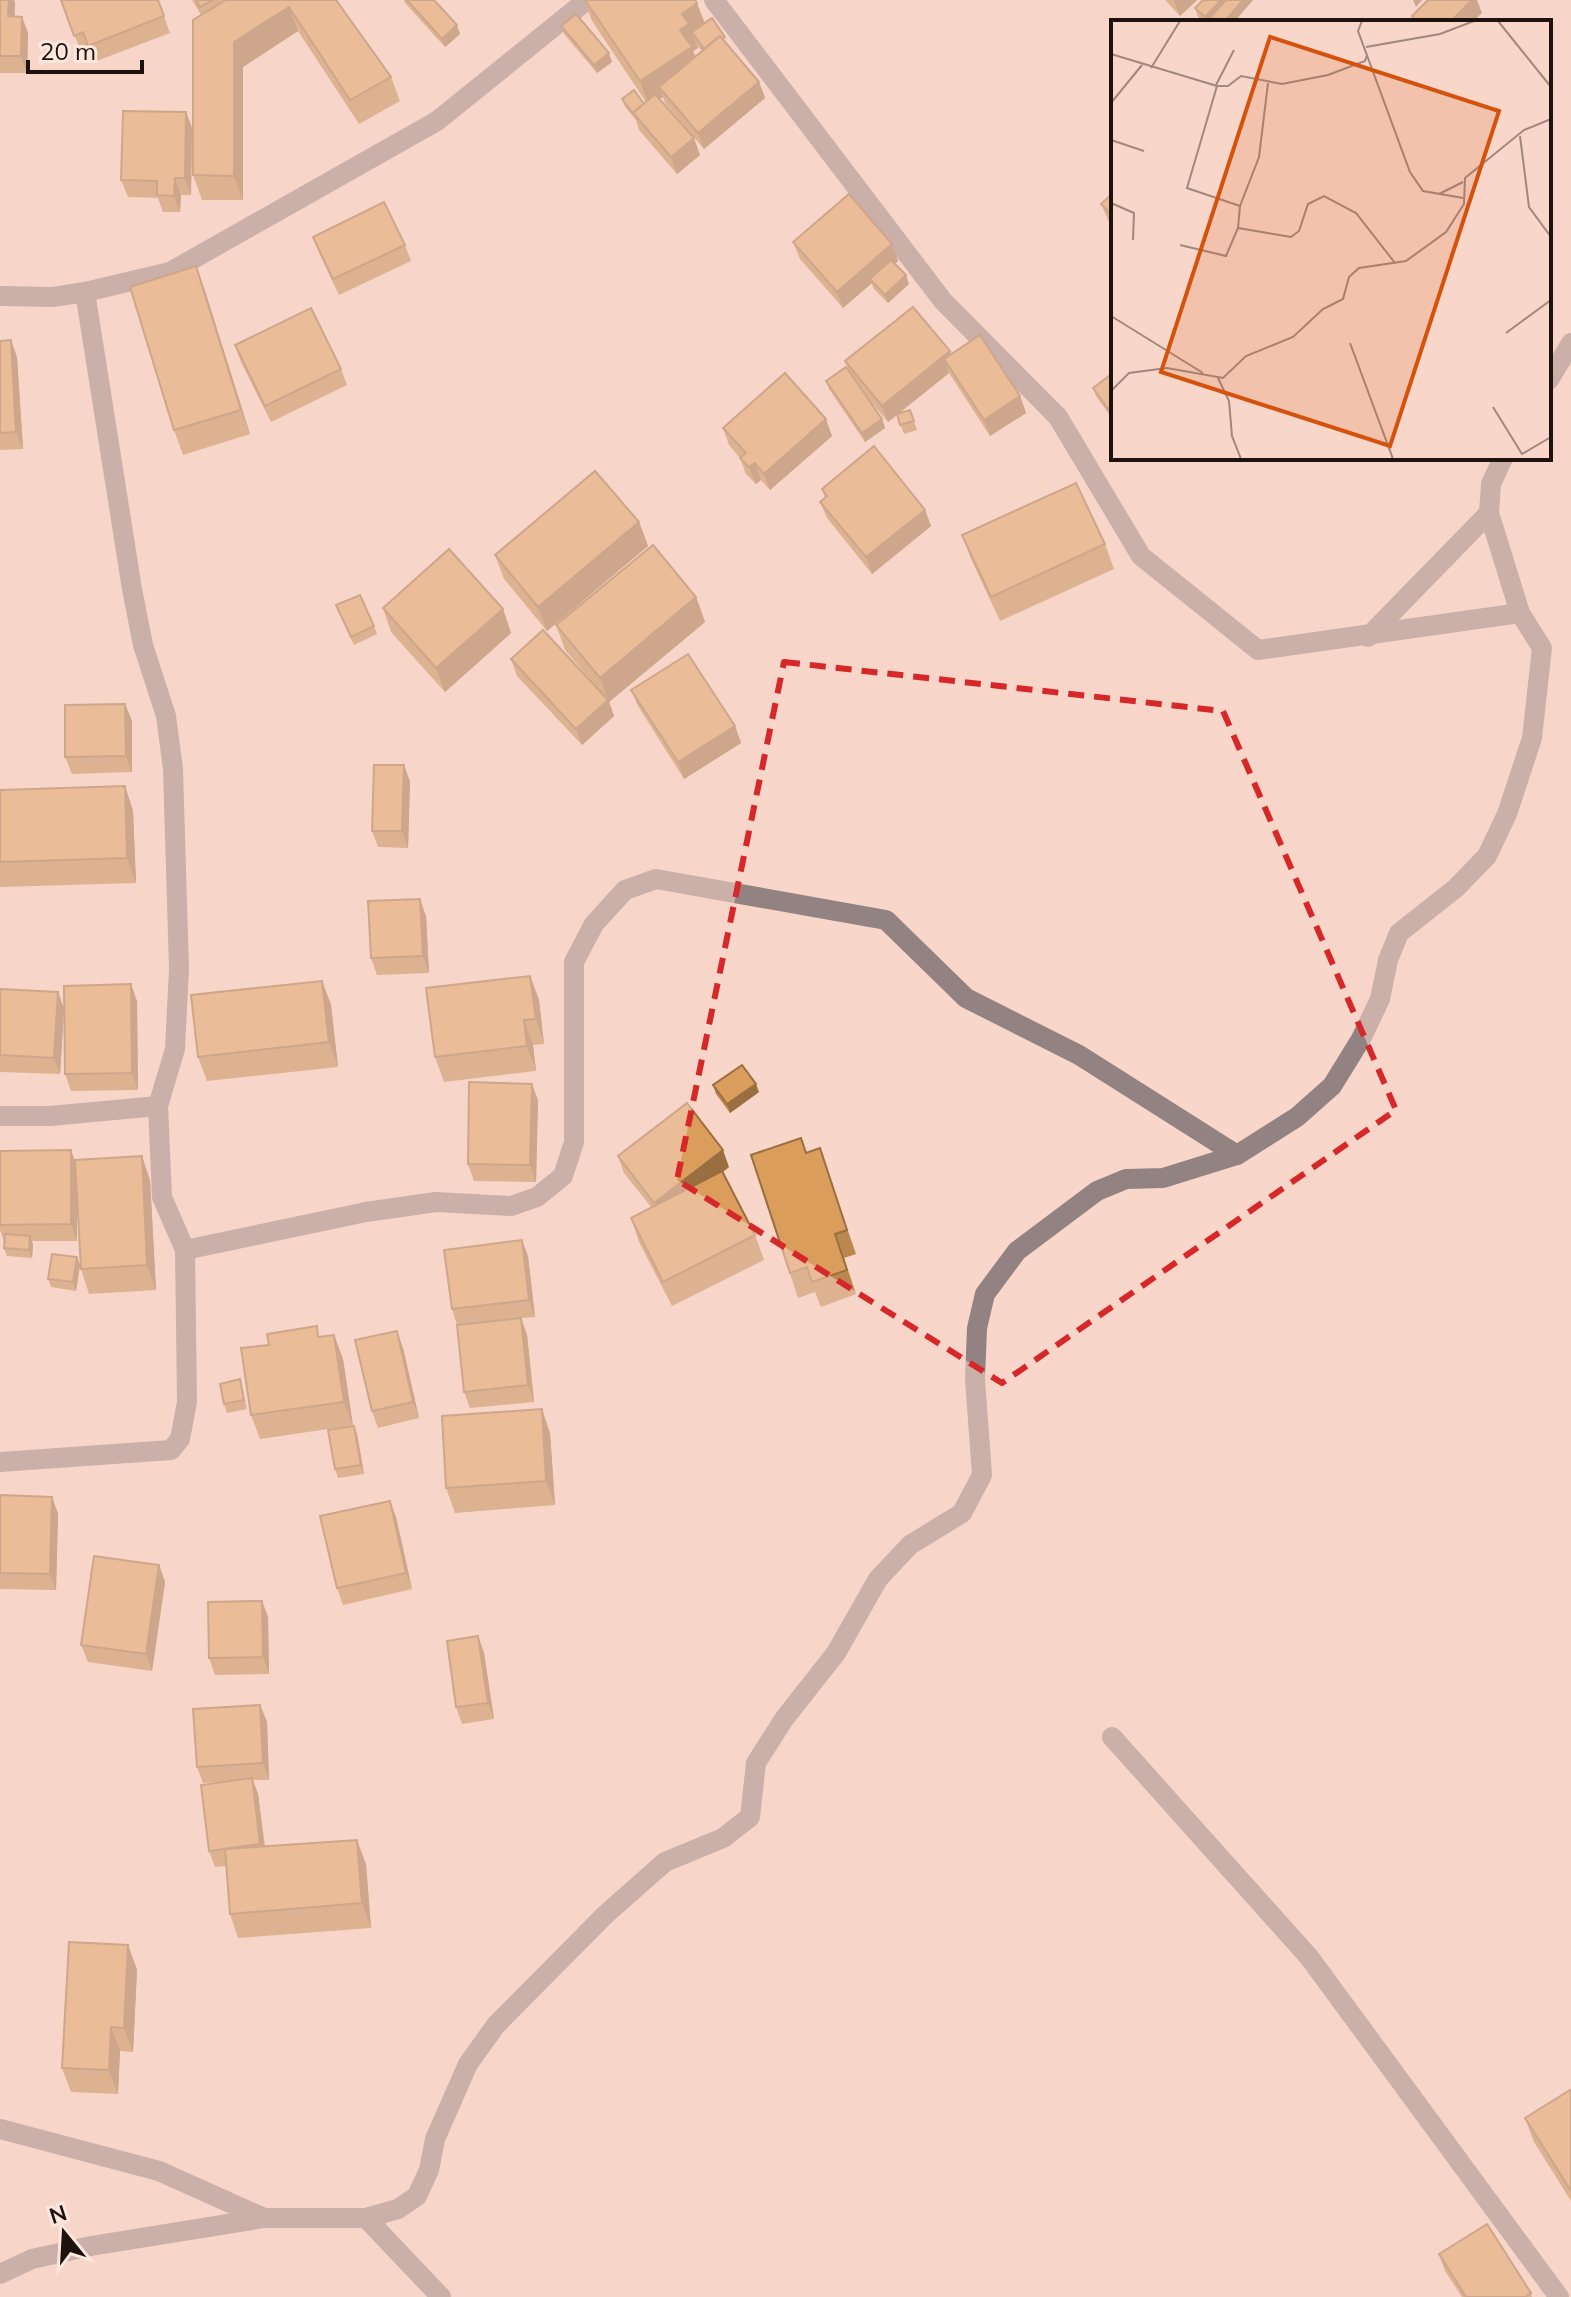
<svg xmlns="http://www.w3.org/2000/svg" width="1571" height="2297" font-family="Mulish,sans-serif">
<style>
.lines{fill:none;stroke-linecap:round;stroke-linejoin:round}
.street{stroke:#928382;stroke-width:20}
.wall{fill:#bb874e;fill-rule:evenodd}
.shaded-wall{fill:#996e40}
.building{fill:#da9d5b;stroke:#996e40;stroke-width:2}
.marked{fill:none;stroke:#d62828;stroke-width:6;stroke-dasharray:16 10;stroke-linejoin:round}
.inset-road{fill:none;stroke:#a1887e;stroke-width:2}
.view{fill:#d4520c;fill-opacity:0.15;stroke:#d4520c;stroke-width:4}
.inset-edge{fill:none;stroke:#1e120e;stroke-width:4}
</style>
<rect width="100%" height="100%" fill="#f8d6c9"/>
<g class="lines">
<g class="street">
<polyline points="714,0 943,301 1058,417 1141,556 1258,650 1520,613"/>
<polyline points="85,292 132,589 143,645 166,716 173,769 179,969 175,1049 158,1106"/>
<polyline points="0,296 53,297 85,292 170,272 437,121 587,0"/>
<polyline points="1549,380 1571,343"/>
<polyline points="1368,637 1489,513"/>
<polyline points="0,1116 50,1116 158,1106 162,1197 185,1250 187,1402 180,1439 171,1450 0,1462"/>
<polyline points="185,1250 366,1212 436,1202 511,1206 537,1197 563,1176 574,1142 574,962 594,924 625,890 656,879 886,920 966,998 1079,1055 1237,1155"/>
<polyline points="1112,1737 1309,1957 1559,2297"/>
<polyline points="0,2129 159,2171 264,2218"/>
<polyline points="366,2218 441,2297"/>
<polyline points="0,2274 32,2259 91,2246 264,2218 366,2218 398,2209 417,2196 429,2170 435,2139 468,2064 496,2025 606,1914 665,1862 723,1838 750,1817 756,1763 784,1719 836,1653 878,1579 910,1545 962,1513 982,1475 975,1379 977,1328 985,1294 1017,1251 1097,1191 1126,1179 1163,1178 1237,1155 1297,1117 1332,1086 1361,1039 1380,999 1388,960 1399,933 1456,888 1487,856 1507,814 1532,738 1542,648 1520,613 1489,513 1491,484 1503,458"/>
</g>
</g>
<g class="wall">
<polygon points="0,0 14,0 15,16 22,17 28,33 27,73 0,73"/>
<polygon points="61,0 158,0 170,33 94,62 89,49 81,52"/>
<polygon points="192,0 336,0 391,77 400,101 359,124 298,31 243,67 243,200 202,200 193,175 201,15"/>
<polygon points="404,0 434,0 460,34 445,47 405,3"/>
<path d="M 584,0 L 695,0 L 705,23 L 728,45 L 759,82 L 765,98 L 704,149 L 665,103 L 663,97 L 660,99 L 700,155 L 677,174 L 639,130 L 636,120 L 625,107 L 622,99 L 644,104 L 646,102 L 592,21 ZM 696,44 L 702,51 L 695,56 L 693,51 L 698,48 Z"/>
<polygon points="1165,0 1197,0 1180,16"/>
<polygon points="1203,0 1253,0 1234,22 1204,22 1198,17 1195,8"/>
<polygon points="561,26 612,62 597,73 564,34"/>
<polygon points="186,112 192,128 191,195 181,195 180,212 163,212 158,198 128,197 121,180"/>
<polygon points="1113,193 1113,226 1108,220 1101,204"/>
<polygon points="313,237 405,245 411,261 339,295 319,253"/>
<polygon points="793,242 892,244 898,261 895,264 909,284 888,303 873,288 872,283 843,308 800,259"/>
<polygon points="205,291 250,434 183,455 174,430"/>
<polygon points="0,341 17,357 23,449 0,450"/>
<polygon points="235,345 341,369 347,385 271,422 241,362"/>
<polygon points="950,351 951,354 1020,396 1026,413 990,436 949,373 899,413 910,410 917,430 904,434 897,415 888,422 862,391 882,419 885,428 865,442 829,389 826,381 850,373 845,361"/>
<polygon points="1113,373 1111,417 1096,396 1093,388"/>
<polygon points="723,428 832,436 770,490 761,480 756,484 746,474 740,458 729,445"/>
<polygon points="822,489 925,510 931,526 872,574 827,518 820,502 825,498"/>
<polygon points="639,522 648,546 547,631 504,579 495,555"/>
<polygon points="962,535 1105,544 1114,569 1000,621 971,559"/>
<polygon points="696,597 705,622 609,702 614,716 582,745 517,676 511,659 593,683 565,650 556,625"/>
<polygon points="336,605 374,626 377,634 354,645"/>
<polygon points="383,608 503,609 511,633 445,692 391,632"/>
<polygon points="631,690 735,726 741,743 684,779 638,706"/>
<polygon points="125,704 132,721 132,772 72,774 65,757"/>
<polygon points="404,765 410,782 408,848 378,847 372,831"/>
<polygon points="125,786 133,811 136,883 0,887 0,790"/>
<polygon points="426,916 429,973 377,975 371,958"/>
<polygon points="530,976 539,1000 544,1044 533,1045 536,1071 444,1082 435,1057"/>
<polygon points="322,981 331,1005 338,1067 207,1081 198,1057"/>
<polygon points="0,989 58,992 64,1009 60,1074 0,1072"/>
<polygon points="137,1001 138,1090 71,1091 65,1074"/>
<polygon points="713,1085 759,1092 730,1113 716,1094"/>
<polygon points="538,1100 536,1182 474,1181 468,1164"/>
<polygon points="0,1151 75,1162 150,1180 156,1290 89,1294 81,1269 77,1197 77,1241 32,1241 33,1245 32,1258 7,1256 4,1248 4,1241 0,1230"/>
<polygon points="806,1153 828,1173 856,1254 844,1258 856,1294 821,1307 815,1292 798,1298 790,1273"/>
<polygon points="618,1156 729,1167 723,1172 755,1235 764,1260 672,1306 639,1242 631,1218 651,1207 624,1173"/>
<polygon points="528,1256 535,1317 521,1318 527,1335 534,1402 470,1408 464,1392 457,1325 452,1309"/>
<polygon points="77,1257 80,1265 76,1291 51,1287 48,1279"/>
<polygon points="334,1335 343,1359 353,1426 357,1434 364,1474 338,1478 335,1469 342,1427 260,1439 251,1415 320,1337"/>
<polygon points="403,1348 419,1418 378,1428 372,1411"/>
<polygon points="240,1379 247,1409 227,1413 224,1404"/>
<polygon points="550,1433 555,1505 455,1513 446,1488"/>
<polygon points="0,1495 52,1497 58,1514 56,1590 0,1589"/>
<polygon points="396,1517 412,1589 343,1605 337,1588"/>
<polygon points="159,1565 165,1582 152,1671 88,1662 81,1645"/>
<polygon points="262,1601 268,1617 269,1674 215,1675 209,1658"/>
<polygon points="478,1636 484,1653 494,1719 462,1724 456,1707"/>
<polygon points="260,1705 267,1722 269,1780 253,1780 258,1794 265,1846 366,1864 371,1928 238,1938 230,1914 226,1866 215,1867 209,1851 218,1782 203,1783 197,1767"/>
<polygon points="128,1945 137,1970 133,2052 120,2051 118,2094 71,2092 62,2068"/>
<polygon points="1571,2091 1571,2201 1534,2142 1525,2118"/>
<polygon points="1439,2254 1531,2293 1532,2297 1462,2297 1445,2271"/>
</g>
<g class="shaded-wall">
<polygon points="9,0 14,0 15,2 14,33 8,16"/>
<polygon points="1174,0 1197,0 1180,16"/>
<polygon points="1221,0 1231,0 1210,18 1211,22 1207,22 1205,17"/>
<polygon points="1243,0 1253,0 1234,22 1224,22"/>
<polygon points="1413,0 1422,0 1416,7"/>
<polygon points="1472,0 1477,0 1482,13 1472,22 1450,22"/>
<polygon points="697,3 706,27 693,36 698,48 693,51 701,71 659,87 663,97 649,106 640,81 680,30 682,14"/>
<polygon points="289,7 298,31 243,67 243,200 234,176 234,42"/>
<polygon points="22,17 28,33 27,73 21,56"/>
<polygon points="457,25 460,34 445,47 442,39"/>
<polygon points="609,53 612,62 597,73 594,65"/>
<polygon points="759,82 765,98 704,149 698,133"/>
<polygon points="186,112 192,128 191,195 185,178"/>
<polygon points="694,138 700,155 677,174 671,157"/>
<polygon points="175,178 181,195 180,212 174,196"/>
<polygon points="892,244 898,261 873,282 870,279 872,283 843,308 837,292"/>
<polygon points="196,266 205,291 250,434 241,410"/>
<polygon points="906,275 909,284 888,303 885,295"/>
<polygon points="11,340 17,357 23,449 16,432"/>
<polygon points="950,351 956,368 944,359 949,373 888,422 882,406"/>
<polygon points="1020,396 1026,413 990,436 984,420"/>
<polygon points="1113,405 1113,416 1111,417 1108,409"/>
<polygon points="826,419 832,436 770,490 764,474"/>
<polygon points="882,419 885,428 865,442 862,433"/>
<polygon points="755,463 761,480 756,484 749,467"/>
<polygon points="925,510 931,526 872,574 866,557"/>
<polygon points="639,522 648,546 547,631 538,607"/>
<polygon points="696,597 705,622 609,702 614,716 582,745 576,729 608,700 600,678"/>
<polygon points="503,609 511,633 445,692 436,668"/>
<polygon points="125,704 132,721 132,772 126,756"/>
<polygon points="735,726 741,743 684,779 678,762"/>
<polygon points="404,765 410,782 408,848 402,831"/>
<polygon points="125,786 133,811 136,883 127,858"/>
<polygon points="420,899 426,916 429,973 423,956"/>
<polygon points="530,976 539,1000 544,1044 536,1019"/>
<polygon points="322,981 331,1005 338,1067 329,1042"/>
<polygon points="131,984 137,1001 138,1090 132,1073"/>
<polygon points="58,992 64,1009 60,1074 54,1058"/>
<polygon points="524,1020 533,1045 536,1071 527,1046"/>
<polygon points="532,1084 538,1100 536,1182 530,1165"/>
<polygon points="756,1084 759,1092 730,1113 727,1104"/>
<polygon points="71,1150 77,1167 77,1241 71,1224"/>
<polygon points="723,1150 729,1167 660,1219 654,1203"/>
<polygon points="142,1156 150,1180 156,1290 147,1265"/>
<polygon points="30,1236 33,1245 32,1258 29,1250"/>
<polygon points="522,1240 528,1256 535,1317 529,1300"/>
<polygon points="77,1257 80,1265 76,1291 73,1282"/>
<polygon points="521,1318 527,1335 534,1402 528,1385"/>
<polygon points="397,1331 403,1348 419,1418 413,1402"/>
<polygon points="334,1335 343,1359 353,1426 344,1402"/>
<polygon points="542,1409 550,1433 555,1505 546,1481"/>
<polygon points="354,1426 357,1434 364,1474 361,1465"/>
<polygon points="52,1497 58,1514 56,1590 50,1574"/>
<polygon points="390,1501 396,1517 412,1589 406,1573"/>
<polygon points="159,1565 165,1582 152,1671 146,1654"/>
<polygon points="262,1601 268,1617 269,1674 263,1657"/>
<polygon points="478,1636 484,1653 494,1719 488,1703"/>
<polygon points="260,1705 267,1722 269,1780 263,1763"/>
<polygon points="252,1778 258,1794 266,1861 260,1844"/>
<polygon points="357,1840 366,1864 371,1928 362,1903"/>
<polygon points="128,1945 137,1970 133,2052 124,2028"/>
<polygon points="111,2027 120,2051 118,2094 109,2070"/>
</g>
<g class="building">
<polygon points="0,0 9,0 8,16 22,17 21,56 0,56"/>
<polygon points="61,0 158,0 164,16 88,46 83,32 74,36"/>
<polygon points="196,0 213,0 200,7"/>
<polygon points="226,0 336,0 391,77 350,100 289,7 234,42 234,176 193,175 193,20"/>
<polygon points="407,0 434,0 457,25 442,39"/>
<polygon points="585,0 695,0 697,3 682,14 689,24 680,30 692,47 640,81"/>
<polygon points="1203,0 1221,0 1205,17 1195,8"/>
<polygon points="1226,0 1243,0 1224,22 1214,22 1210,18"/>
<polygon points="1428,0 1472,0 1450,22 1418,22 1412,16"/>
<polygon points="576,14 609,53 594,65 561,26"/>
<polygon points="712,18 725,37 722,39 720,36 704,49 692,32"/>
<polygon points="720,36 759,82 698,133 659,87"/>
<polygon points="634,90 644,104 633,113 622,99"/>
<polygon points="655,94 694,138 671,157 633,113"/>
<polygon points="123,111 186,112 185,178 175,178 174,196 157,195 157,181 121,180"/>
<polygon points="1113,193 1113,216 1101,204"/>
<polygon points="849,194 892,244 837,292 793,242"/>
<polygon points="384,202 405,245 333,279 313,237"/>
<polygon points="891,260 906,275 885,295 870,279"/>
<polygon points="196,266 241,410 174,430 130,287"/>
<polygon points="913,307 950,351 882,406 845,361"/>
<polygon points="311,308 341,369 265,406 235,345"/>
<polygon points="980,335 1020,396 984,420 944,359"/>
<polygon points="11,340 16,432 0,433 0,341"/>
<polygon points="846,367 882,419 862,433 826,381"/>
<polygon points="785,373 826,419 764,474 755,463 749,467 740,458 746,453 723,428"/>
<polygon points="1113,373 1113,405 1108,409 1093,388"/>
<polygon points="910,410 914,421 900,425 897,414"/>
<polygon points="874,446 925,510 866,557 820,502 827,496 822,489"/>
<polygon points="595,471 639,522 538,607 495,555"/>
<polygon points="1076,483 1105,544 991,597 962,535"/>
<polygon points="653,545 696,597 600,678 556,625"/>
<polygon points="449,549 503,609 436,668 383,608"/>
<polygon points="360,595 374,626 351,637 336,605"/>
<polygon points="543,630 608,700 576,729 511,659"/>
<polygon points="688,654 735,726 678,762 631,690"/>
<polygon points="125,704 126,756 65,757 65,705"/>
<polygon points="374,765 404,765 402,831 372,831"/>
<polygon points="125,786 127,858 0,862 0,790"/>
<polygon points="420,899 423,956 371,958 368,901"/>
<polygon points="530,976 536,1019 524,1020 527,1046 435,1057 426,988"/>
<polygon points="322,981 329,1042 198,1057 191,995"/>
<polygon points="131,984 132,1073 65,1074 64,986"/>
<polygon points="0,989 58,992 54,1058 0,1055"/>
<polygon points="742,1065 756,1084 727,1104 713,1085"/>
<polygon points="469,1082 532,1084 530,1165 468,1164"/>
<polygon points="687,1103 723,1150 654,1203 618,1156"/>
<polygon points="801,1138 806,1153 820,1148 847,1230 835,1234 847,1270 812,1282 807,1267 790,1273 751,1155"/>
<polygon points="71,1150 71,1224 0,1225 0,1151"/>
<polygon points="142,1156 147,1265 81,1269 75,1160"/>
<polygon points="722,1171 755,1235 663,1282 631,1218"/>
<polygon points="5,1234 30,1236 29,1250 4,1248"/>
<polygon points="522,1240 529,1300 452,1309 444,1250"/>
<polygon points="52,1254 77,1257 73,1282 48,1279"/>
<polygon points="521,1318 528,1385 464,1392 457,1325"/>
<polygon points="317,1326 318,1337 334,1335 344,1402 251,1415 241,1348 269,1345 267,1334"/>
<polygon points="397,1331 413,1402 372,1411 355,1340"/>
<polygon points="240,1379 244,1400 224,1404 220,1384"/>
<polygon points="542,1409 546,1481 446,1488 442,1416"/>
<polygon points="354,1426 361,1465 335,1469 328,1430"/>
<polygon points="0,1495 52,1497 50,1574 0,1573"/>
<polygon points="390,1501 406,1573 337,1588 320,1516"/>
<polygon points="94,1556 159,1565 146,1654 81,1645"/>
<polygon points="262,1601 263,1657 209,1658 208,1602"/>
<polygon points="478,1636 488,1703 456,1707 447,1641"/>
<polygon points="260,1705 263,1763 197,1767 193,1709"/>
<polygon points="252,1778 260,1844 209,1851 201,1785"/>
<polygon points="357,1840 362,1903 230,1914 225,1849"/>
<polygon points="69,1942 128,1945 124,2028 111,2027 109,2070 62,2068"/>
<polygon points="1570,2090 1571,2091 1571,2191 1525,2118"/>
<polygon points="1487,2224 1531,2293 1525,2297 1466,2297 1439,2254"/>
</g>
<path d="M0 0H1571V2297H0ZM 784,662 L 1223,711 L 1396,1110 L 1002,1383 L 677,1180 Z" fill="#f8d6c9" fill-opacity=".55" fill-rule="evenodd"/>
<path class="marked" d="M 784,662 L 1223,711 L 1396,1110 L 1002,1383 L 677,1180 Z"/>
<g transform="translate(1111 20)">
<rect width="440" height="440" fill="#f8d6c9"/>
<path class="inset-road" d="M 251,1 L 247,11 L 299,152 L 312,171 L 352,178M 387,1 L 440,67M 255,27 L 329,14 L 363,1M 0,34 L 106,66 L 76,168 L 129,186 L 127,208 L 115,236 L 69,225M 40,48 L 69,1M 105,65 L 123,30M 106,66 L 117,66 L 130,56 L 171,64 L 217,55 L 254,41 L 256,35M 0,83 L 31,45M 409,116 L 418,187 L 440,217M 0,120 L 33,131M 328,174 L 352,162M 0,183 L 23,193 L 22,220M 129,186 L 148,137 L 157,63M 127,208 L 180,217 L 188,211 L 197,184 L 213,176 L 245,193 L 284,243M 0,296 L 92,353M 395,313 L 440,280M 239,323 L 282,439M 107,358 L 118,381 L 121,416 L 130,439M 0,371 L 18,353 L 56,348 L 112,358 L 135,336 L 182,317 L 212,289 L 232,279 L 238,257 L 248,248 L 295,241 L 335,212 L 353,184 L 354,158 L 413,110 L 440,99M 382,387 L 411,434 L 440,417"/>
<path class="view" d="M 159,17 L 388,91 L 279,426 L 50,352 Z"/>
<rect width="440" height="440" class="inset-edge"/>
</g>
<g transform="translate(64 2233) rotate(342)" stroke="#fce7df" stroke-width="6" paint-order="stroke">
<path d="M0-6L14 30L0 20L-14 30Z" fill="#1e120e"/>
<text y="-12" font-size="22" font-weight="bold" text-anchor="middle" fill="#1e120e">N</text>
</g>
<path d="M28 60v12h114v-12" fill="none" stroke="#1e120e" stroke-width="4"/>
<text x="40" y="60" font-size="24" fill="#1e120e" stroke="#fce7df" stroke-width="6" paint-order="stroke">20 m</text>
</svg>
